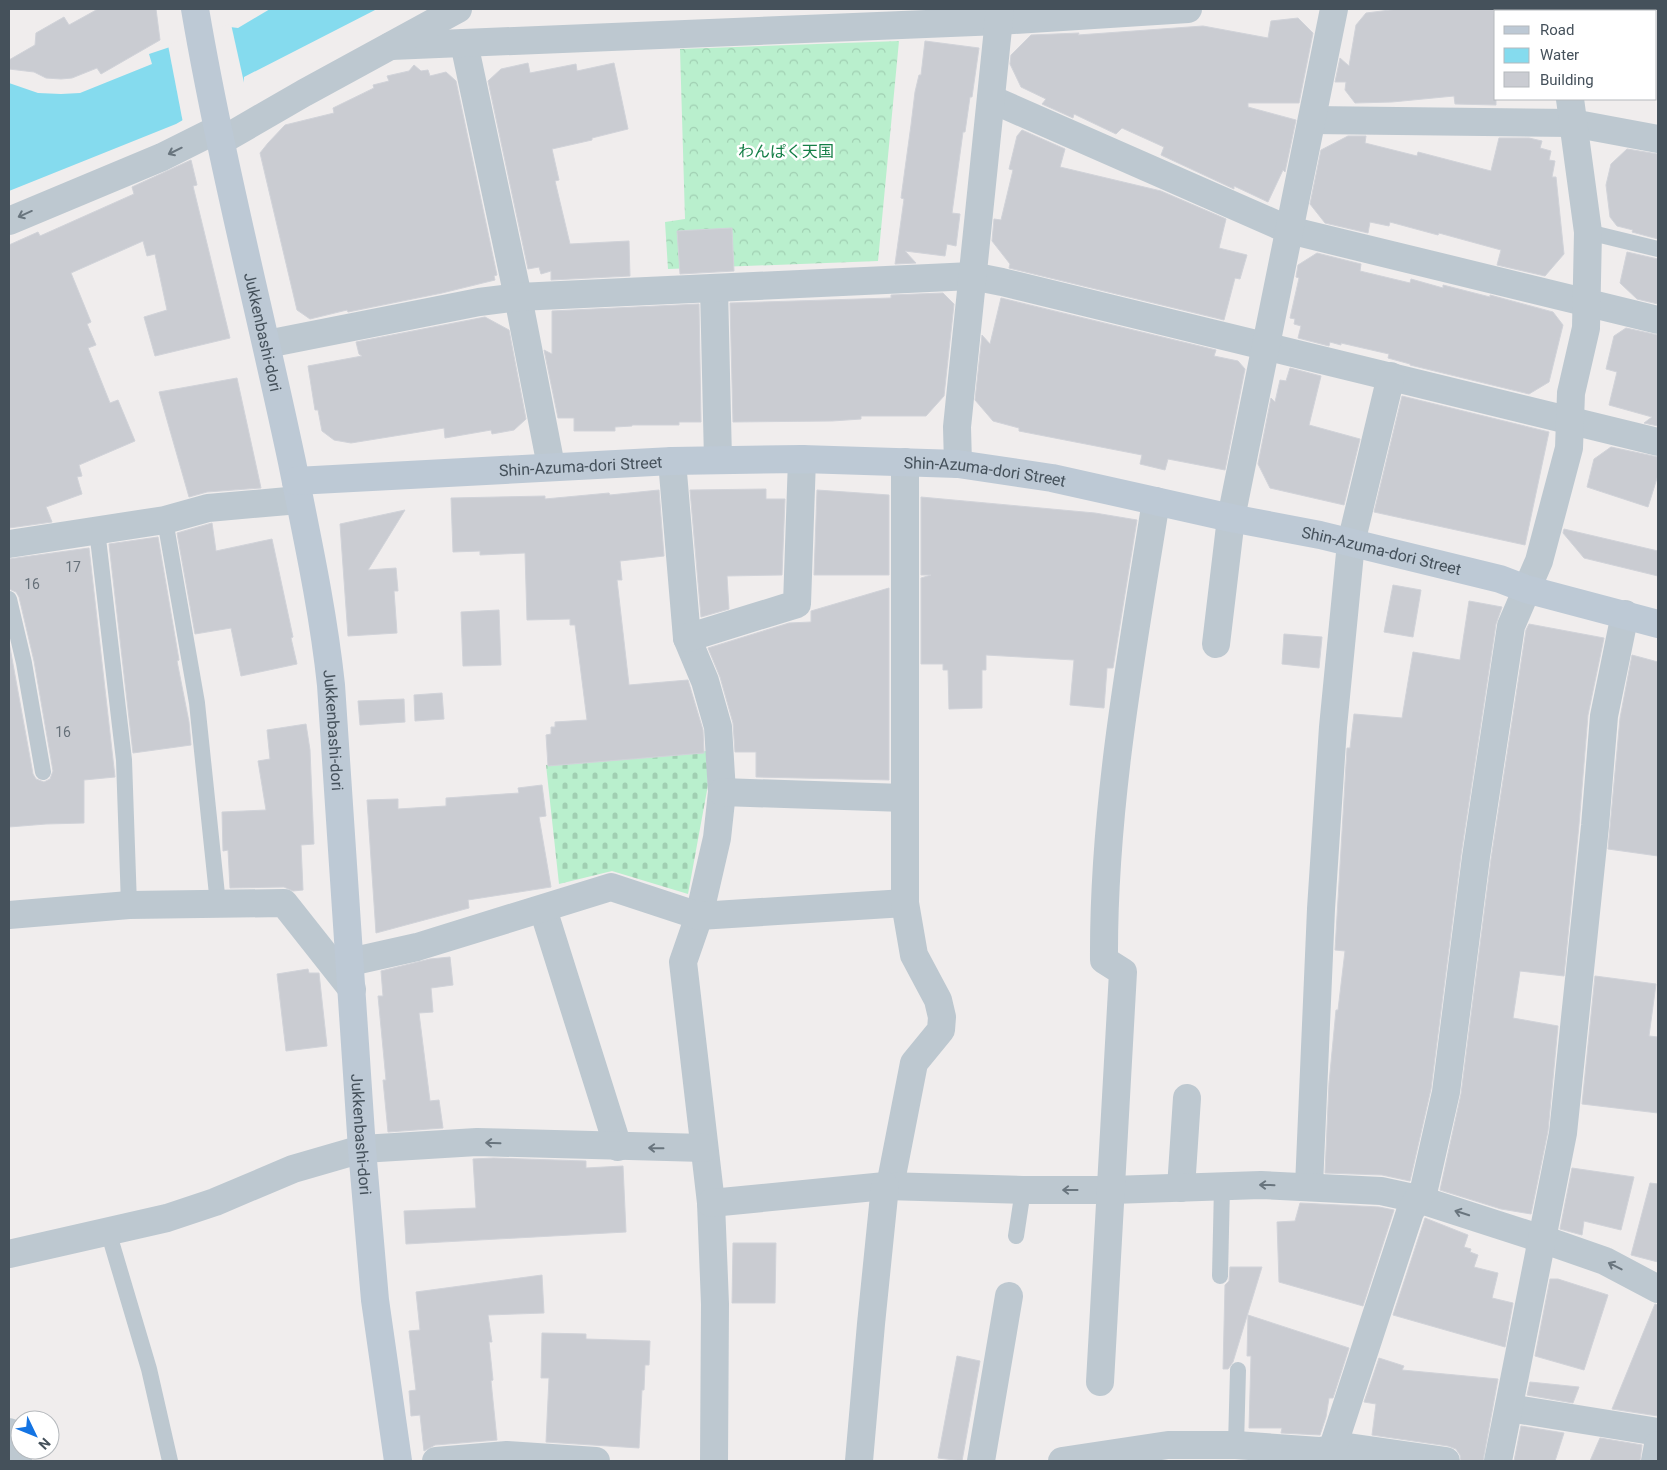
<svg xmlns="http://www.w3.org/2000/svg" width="1667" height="1470" font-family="Roboto,'Noto Sans JP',sans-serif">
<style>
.forest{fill:url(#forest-crowns)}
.cemetery{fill:url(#cemetery-stones)}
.water{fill:#85dbee}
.pier{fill:#f0eded}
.building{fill:#caccd2;stroke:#d1d3d9}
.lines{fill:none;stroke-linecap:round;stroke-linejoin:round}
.lane{stroke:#bdc8d0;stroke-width:16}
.street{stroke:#bdc8d0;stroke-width:28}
.secondary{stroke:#bdc9d5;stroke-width:28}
.oneway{stroke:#69757e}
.labels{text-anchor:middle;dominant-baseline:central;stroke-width:5;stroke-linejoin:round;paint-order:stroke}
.number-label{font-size:14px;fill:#667079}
.park-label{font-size:16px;fill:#147e46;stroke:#fff}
.street-label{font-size:16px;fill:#45515b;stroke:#fff}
</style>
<defs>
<pattern id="forest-crowns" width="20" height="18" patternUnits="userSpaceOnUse" patternTransform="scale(1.25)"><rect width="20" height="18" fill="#b9efcd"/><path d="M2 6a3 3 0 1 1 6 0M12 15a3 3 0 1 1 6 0" fill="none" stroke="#a0cfb2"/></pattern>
<pattern id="cemetery-stones" width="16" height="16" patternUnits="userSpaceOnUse" patternTransform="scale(1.25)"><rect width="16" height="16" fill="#b9efcd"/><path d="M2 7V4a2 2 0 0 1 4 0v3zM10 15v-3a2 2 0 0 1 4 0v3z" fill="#a0cfb2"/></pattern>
</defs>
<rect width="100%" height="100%" fill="#f0eded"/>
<polygon class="forest" points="899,41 878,261 668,269 665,222 685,219 680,49"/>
<polygon class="cemetery" points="706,751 708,785 688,894 612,871 559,884 546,765"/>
<polygon class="water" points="270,9 377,9 244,77 244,85 176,124 9,191 9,83 38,93 61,94 80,93 152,64 149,54 230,27 238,28"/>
<polygon class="pier" points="231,24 245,87 183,123 168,45"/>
<g class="building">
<polygon points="98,9 156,9 160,40 101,74 97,68 72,78 61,79 46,78 34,72 9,69 9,60 35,45 36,33 64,17 69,25"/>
<polygon points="1398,9 1493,9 1496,26 1496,105 1455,104 1454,96 1392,102 1355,103 1345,90 1346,82 1335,82 1340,58 1349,66 1356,25 1366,13"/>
<polygon points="1298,18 1313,33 1299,103 1248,103 1248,107 1296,120 1285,172 1283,170 1268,202 1234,186 1234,189 1161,155 1164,147 1122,128 1116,134 1074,114 1073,118 1042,104 1046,99 1021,87 1010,64 1011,55 1031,35 1079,33 1078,35 1203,26 1268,38 1271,21"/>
<polygon points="925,41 979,48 972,97 970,97 965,132 963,132 952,213 960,214 956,246 947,244 945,256 905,251 916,263 895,264 904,199 901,198 911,125 915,92 919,75 921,75"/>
<polygon points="528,63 530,73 576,64 577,71 614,63 628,129 592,138 592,140 552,149 559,180 555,181 570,244 629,241 630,276 551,280 551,271 541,274 539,267 528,269 488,81 501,69"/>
<polygon points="414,65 421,71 428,70 430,76 446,72 456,81 497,275 494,276 495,280 442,293 348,312 347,310 310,319 297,310 260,153 268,143 285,125 334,113 333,108 374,88 373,85 389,81 387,76 409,71"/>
<polygon points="1022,130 1065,149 1060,167 1161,191 1226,219 1219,248 1247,255 1240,279 1235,278 1224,320 1009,268 1010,264 992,241 994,219 1001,220 1013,170 1009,169 1017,136"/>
<polygon points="1348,136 1366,136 1365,143 1417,156 1418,152 1491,171 1499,138 1529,138 1542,141 1540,148 1551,151 1549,160 1555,161 1552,177 1556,177 1564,254 1545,276 1497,265 1501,250 1439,233 1438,235 1390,222 1389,226 1370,222 1368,233 1325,223 1310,204 1321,150"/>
<polygon points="1627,149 1658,154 1658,239 1632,232 1633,230 1617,226 1610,217 1606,185 1611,164"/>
<polygon points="191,160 197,185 193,186 230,338 155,356 144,317 167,310 155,254 147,256 143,241 71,273 91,322 87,324 96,345 88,348 110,403 118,400 135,441 79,465 82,476 77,477 82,494 46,507 52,522 9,528 9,245 38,232 40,236 134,194 132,187"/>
<polygon points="732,228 734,271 680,274 677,231"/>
<polygon points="1627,252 1658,259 1658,304 1637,299 1620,283"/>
<polygon points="1317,253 1361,264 1360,271 1410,283 1411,279 1443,288 1443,285 1490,297 1490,295 1553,312 1563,325 1549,382 1529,394 1410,365 1410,364 1388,358 1389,354 1341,343 1341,345 1330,342 1329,346 1298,338 1301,326 1294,324 1295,319 1290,318 1299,278 1296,277 1298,265"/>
<polygon points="943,293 954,304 944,396 926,416 861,416 861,419 832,421 733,422 730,303 891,298 891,295"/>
<polygon points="1001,298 1216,350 1214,356 1238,361 1245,369 1225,470 1168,459 1165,470 1140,464 1142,455 1019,431 1019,428 993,421 975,400 982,335 990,344"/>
<polygon points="699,304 701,422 679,422 679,425 632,425 632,426 615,427 615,431 574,431 574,418 558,418 544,350 552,354 552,311"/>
<polygon points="485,317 509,330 526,419 514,430 492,434 491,430 445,438 444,428 351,443 334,440 322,431 318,410 315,410 308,366 362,356 359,354 356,342"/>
<polygon points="1626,328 1658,335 1658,426 1644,423 1652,417 1609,405 1617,372 1606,369 1614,336"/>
<polygon points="1290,368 1321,376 1309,425 1360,439 1344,505 1270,488 1258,464 1271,398 1275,402 1280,380 1286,381"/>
<polygon points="237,378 261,488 207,492 189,497 159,392"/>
<polygon points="1402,396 1549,432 1525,545 1374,512"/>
<polygon points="1611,447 1658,457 1658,475 1648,507 1587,487 1594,459"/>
<polygon points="766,489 766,499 785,499 782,575 727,576 729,609 701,617 690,490"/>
<polygon points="659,490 664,556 620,561 622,580 617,580 629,685 688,680 703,730 704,753 548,766 546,735 551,734 551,727 555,727 555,722 587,720 575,625 570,625 570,619 527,620 525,553 480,555 480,551 453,552 451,498 545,496 545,499 609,493 610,495"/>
<polygon points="817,490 889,495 889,575 814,575"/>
<polygon points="921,497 1095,513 1137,520 1113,668 1107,668 1104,708 1070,705 1074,660 986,655 986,670 982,670 982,708 949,709 948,670 943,670 943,664 921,664 921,578 931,575 921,575"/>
<polygon points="405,510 368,570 396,568 398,591 394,591 397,633 348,636 340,524"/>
<polygon points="212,523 216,551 272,539 293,637 291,638 297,664 241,676 231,628 195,634 177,533"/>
<polygon points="1564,529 1658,551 1658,576 1584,558 1563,533"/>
<polygon points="158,537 179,660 177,661 189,722 191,745 133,753 109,544"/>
<polygon points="89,548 115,777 84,780 84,823 46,824 9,827 9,642 33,774 36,779 44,782 50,779 53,771 34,661 19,597 16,592 9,589 9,559"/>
<polygon points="1393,585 1421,590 1413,637 1384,632"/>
<polygon points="889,588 889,780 756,777 756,752 735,752 733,723 720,677 708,648 789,623 811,622 811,611"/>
<polygon points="1469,601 1502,607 1496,624 1461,855 1431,1089 1410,1181 1382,1175 1325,1173 1329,1083 1336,1010 1338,1010 1345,951 1335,950 1347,748 1350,748 1354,714 1402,718 1413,652 1460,660"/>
<polygon points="499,610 501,665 463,666 461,612"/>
<polygon points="1529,624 1604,638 1588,715 1579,825 1564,976 1520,971 1513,1018 1558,1026 1548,1131 1531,1214 1501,1209 1440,1190 1461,1094 1491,859 1526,630"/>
<polygon points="1284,634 1322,637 1319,668 1282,664"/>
<polygon points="1632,655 1658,662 1658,856 1608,849 1620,718"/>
<polygon points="442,693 444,719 415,721 414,695"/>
<polygon points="404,699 405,722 360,725 358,701"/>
<polygon points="306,724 310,750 314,844 301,845 303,890 293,891 284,887 230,888 228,850 223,851 222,812 266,810 258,761 270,759 267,730"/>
<polygon points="542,785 546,816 539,817 551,887 468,900 469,908 376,933 367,800 398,799 398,809 446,806 446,798 519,793 518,788"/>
<polygon points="450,957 453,985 431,988 433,1012 419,1013 430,1101 439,1100 443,1128 388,1132 383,1080 386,1080 378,996 383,996 381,971 430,959"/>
<polygon points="308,969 309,973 319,973 327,1046 286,1051 277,974"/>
<polygon points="1595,976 1656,984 1649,1036 1658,1037 1658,1113 1582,1104"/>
<polygon points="494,1158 586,1161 586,1168 623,1166 626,1232 406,1244 404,1211 476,1208 473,1159"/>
<polygon points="1572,1168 1634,1177 1621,1230 1584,1221 1582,1235 1560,1229"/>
<polygon points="1650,1183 1658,1184 1658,1262 1631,1255"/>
<polygon points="1300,1203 1379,1207 1394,1210 1363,1306 1279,1282 1277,1222 1295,1221"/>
<polygon points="1425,1218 1468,1235 1464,1247 1471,1249 1470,1252 1478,1255 1474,1267 1498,1273 1492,1298 1513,1303 1505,1347 1393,1315"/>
<polygon points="733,1243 776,1243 775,1303 732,1303"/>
<polygon points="1230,1267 1262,1267 1233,1362 1228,1369 1223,1369 1225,1285 1229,1281"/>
<polygon points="542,1275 544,1313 488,1315 492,1342 489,1342 493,1380 491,1381 497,1440 435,1445 424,1451 420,1415 411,1416 409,1391 416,1390 409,1331 420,1330 416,1292"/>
<polygon points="1550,1279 1558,1279 1608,1295 1584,1370 1535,1356"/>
<polygon points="1655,1304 1658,1305 1658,1416 1612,1409"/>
<polygon points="1248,1315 1349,1348 1333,1398 1329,1398 1326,1417 1320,1435 1281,1433 1282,1428 1249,1428 1251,1356 1247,1356"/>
<polygon points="542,1333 586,1334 586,1339 650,1341 649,1365 645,1365 644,1390 642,1390 639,1448 546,1442 549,1378 541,1378"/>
<polygon points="957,1356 980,1361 962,1461 938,1458"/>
<polygon points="1379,1358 1404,1366 1402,1370 1498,1379 1483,1461 1461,1461 1460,1455 1456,1449 1448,1446 1372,1435 1376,1404 1364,1402"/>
<polygon points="1530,1382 1579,1387 1573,1403 1527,1395"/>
<polygon points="1521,1426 1564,1433 1555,1461 1514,1461"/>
<polygon points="1600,1438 1642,1445 1640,1461 1590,1461"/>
</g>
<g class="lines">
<g class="lane">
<polyline points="1588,232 1658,249"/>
<polyline points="165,520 197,703 218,904"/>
<polyline points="97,530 124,760 129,905"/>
<polyline points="9,599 24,663 43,772"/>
<polyline points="108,1231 149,1369 170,1461"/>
<polyline points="1016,1236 1023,1190"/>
<polyline points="1220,1276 1222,1186"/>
<polyline points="1236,1445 1238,1370"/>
</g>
<g class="street">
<polyline points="1561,9 1561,11"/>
<polyline points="464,43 518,297 551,466"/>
<polyline points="391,46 999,21 1188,9"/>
<polyline points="991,99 1289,230 1658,320"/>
<polyline points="1312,120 1572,123 1658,139"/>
<polyline points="221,141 304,93 458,9"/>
<polyline points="9,221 162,157 218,129"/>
<polyline points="714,288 718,460"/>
<polyline points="267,344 479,302 518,297 972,276 1002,282 1658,442"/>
<polyline points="672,461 687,638 705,681 718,727 722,792 717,838 699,916 683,962 711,1203 715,1304 714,1461"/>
<polyline points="958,464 957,427 1000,9"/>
<polyline points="9,544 165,520 208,508 299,500"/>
<polyline points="687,638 797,604 802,459"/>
<polyline points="1216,644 1231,518 1334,9"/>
<polyline points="722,792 904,798"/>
<polyline points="543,909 618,1147"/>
<polyline points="9,915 129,905 284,903 352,989"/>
<polyline points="350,962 417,947 611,887 699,916 905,903"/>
<polyline points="890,1186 914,1063 941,1030 942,1017 938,1000 914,955 905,903 905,462"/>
<polyline points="1309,1186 1321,909 1333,727 1351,543 1391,376"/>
<polyline points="1181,1188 1187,1098"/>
<polyline points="711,1203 885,1186 1023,1190 1112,1190 1261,1185 1381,1191 1418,1199 1542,1239 1605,1261 1658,1289"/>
<polyline points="9,1254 167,1218 215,1202 293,1169 362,1149 477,1142 704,1148"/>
<path d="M 1100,1382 L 1123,972 L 1104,960 C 1103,805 1132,652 1156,501"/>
<polyline points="1509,1408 1658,1432"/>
<polyline points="9,1432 18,1461"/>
<polyline points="436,1461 507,1455 596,1461"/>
<polyline points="859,1461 871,1324 885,1186"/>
<polyline points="981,1461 1009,1296"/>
<polyline points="1062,1461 1168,1445 1236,1445 1319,1451 1348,1447 1446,1461"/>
<polyline points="1332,1461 1332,1450 1410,1212 1424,1189 1446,1092 1476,857 1511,626 1539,561 1569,448 1571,393 1586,328 1588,232 1570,99"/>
<polyline points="1498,1461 1563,1133 1595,826 1604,716 1625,614"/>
<polyline points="1655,1461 1658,1445"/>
</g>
<g class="secondary">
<path id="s1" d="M 195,9 C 221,161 260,311 292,462 C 307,537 323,610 331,685 L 362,1149 L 375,1300 L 398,1461"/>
<path id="s2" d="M 296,481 L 672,461 L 802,459 L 958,464 L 1052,478 L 1231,518 L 1320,535 L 1500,579 L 1526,589 L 1658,624"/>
</g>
</g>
<defs><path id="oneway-shaft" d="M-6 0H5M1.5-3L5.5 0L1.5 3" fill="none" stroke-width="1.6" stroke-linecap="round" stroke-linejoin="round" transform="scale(1.25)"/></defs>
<g class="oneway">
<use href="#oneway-shaft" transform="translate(175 151) rotate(154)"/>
<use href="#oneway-shaft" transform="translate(25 214) rotate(156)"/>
<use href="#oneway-shaft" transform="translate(493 1143) rotate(-178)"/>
<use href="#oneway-shaft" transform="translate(656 1148) rotate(-179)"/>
<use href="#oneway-shaft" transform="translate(1267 1185) rotate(-179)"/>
<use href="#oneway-shaft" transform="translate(1070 1190) rotate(-180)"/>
<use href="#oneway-shaft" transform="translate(1462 1213) rotate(-162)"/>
<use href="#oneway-shaft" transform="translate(1615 1266) rotate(-153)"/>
</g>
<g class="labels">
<g class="number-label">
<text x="73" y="567">17</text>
<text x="32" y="584">16</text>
<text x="63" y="732">16</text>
</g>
<g class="park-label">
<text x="786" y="151">わんぱく天国</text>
</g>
<g class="street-label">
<text stroke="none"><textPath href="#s1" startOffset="330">Jukkenbashi-dori</textPath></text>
<text stroke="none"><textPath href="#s2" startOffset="285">Shin-Azuma-dori Street</textPath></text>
<text stroke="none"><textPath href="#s2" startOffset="690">Shin-Azuma-dori Street</textPath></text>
<text stroke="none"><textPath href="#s2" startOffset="1095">Shin-Azuma-dori Street</textPath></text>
<text stroke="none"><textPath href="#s1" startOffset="735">Jukkenbashi-dori</textPath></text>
<text stroke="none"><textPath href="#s1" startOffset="1140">Jukkenbashi-dori</textPath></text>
</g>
</g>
<rect width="1667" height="1470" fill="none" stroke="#45515b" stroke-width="20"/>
<rect x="1494" y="10" width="162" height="90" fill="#ffffff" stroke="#b5b9bd"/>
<rect x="1504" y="26" width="25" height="8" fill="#bdc9d5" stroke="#b5b9bd"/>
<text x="1540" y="35" font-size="15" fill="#45515b">Road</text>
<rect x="1504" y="48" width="25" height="15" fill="#85dbee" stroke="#b5b9bd"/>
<text x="1540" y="60" font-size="15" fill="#45515b">Water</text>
<rect x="1504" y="72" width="25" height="15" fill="#caccd2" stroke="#b5b9bd"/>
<text x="1540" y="85" font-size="15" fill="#45515b">Building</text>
<g transform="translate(35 1435) rotate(133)"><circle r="24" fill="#ffffff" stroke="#b5b9bd"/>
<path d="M0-4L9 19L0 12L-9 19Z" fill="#1474e3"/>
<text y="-8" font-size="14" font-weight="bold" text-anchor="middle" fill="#45515b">N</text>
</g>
</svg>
